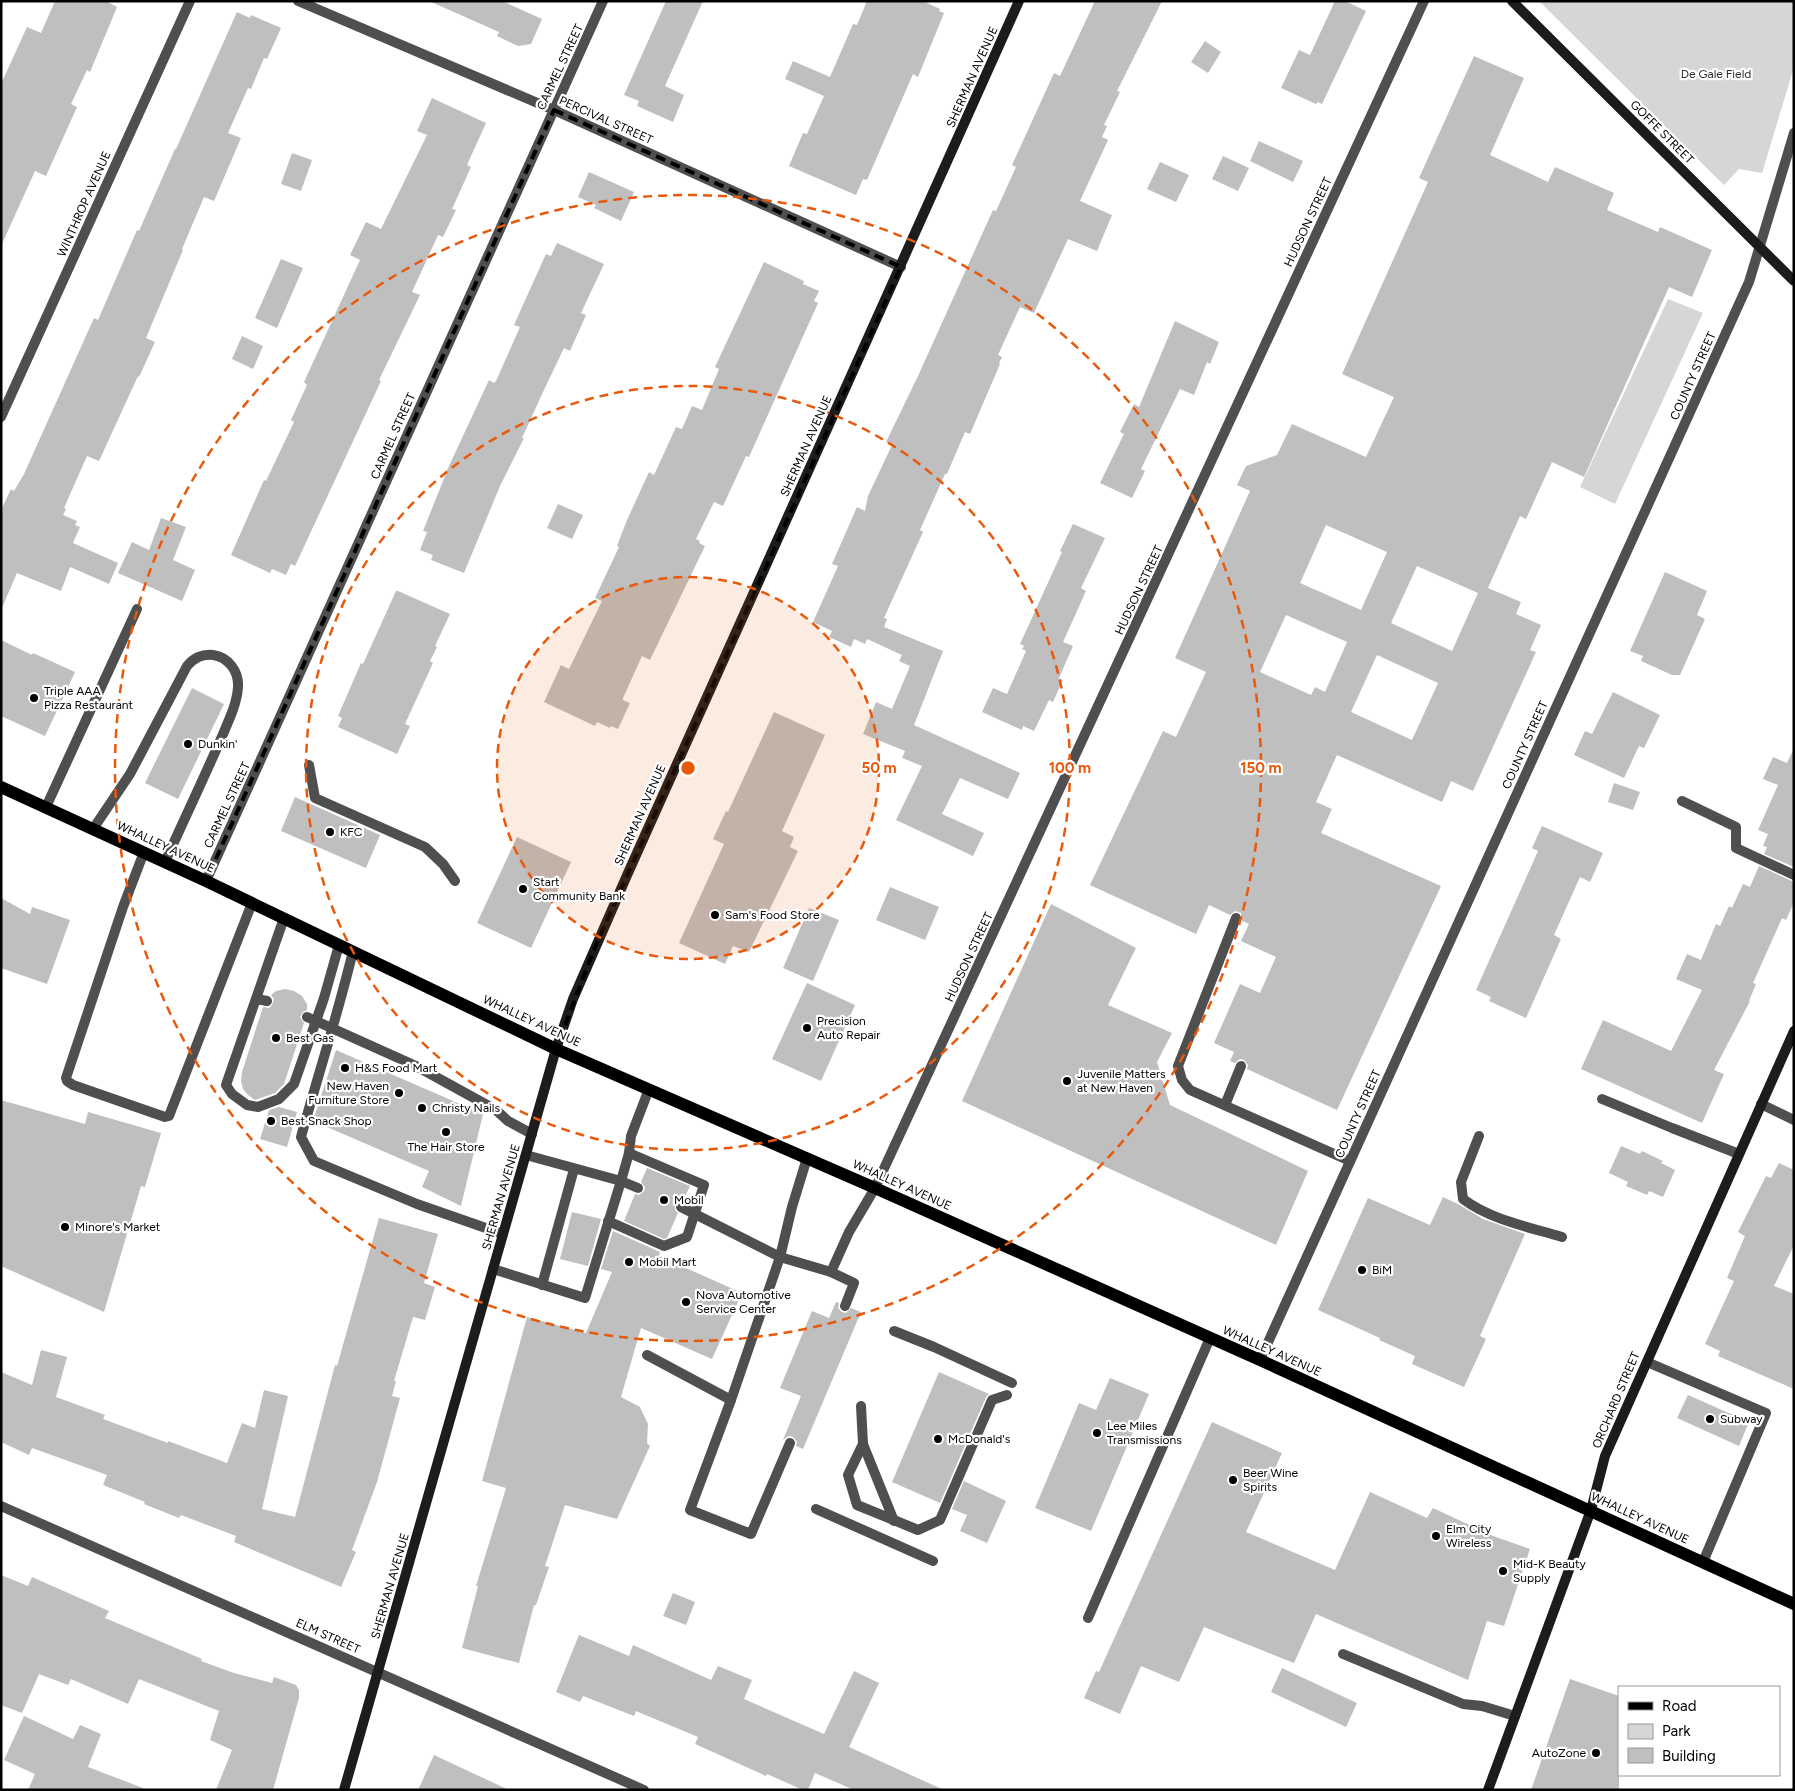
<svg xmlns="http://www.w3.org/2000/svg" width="1795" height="1791" font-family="Figtree,sans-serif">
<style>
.green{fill:#d6d6d6}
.building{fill:#bfbfbf;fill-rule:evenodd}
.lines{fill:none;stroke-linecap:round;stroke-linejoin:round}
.lane{stroke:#4f4f4f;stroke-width:10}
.street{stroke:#4f4f4f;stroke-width:10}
.secondary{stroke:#1c1c1c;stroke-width:10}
.primary{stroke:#000;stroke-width:12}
.marked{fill:none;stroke:#000;stroke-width:4;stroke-dasharray:10 6;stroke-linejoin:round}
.ring{fill:none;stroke:#e8590c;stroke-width:2.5;stroke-dasharray:9 6}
.poi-dot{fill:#000;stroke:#fff;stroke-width:2}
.labels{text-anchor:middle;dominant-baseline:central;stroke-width:4.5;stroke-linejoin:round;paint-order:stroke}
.street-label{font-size:12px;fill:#000;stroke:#fff}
.park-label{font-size:12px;fill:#2d2d2d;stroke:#fff}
.poi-label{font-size:12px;fill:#000;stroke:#fff;text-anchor:start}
.centre{fill:#e8590c;stroke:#fff;stroke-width:2.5}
.ring-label{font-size:15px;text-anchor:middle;font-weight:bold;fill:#e8590c;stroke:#fff;stroke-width:4.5;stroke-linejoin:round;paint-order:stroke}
</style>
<rect width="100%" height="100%" fill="#fff"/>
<g class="green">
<polygon points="1539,1 1794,1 1794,67 1762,173 1739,169 1724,185"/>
<polygon points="1668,299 1703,313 1615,504 1580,487"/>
</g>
<g class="building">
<polygon points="55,1 106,1 117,7 90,72 87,70 71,104 77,107 46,176 35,171 1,246 1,84 27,27 41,33"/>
<polygon points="429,1 502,1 542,19 531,44 518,46 497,36 499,32"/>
<polygon points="666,1 703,1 665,86 684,95 673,122 637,106 639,101 624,95"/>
<polygon points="867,1 923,1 940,9 939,11 944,13 918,77 913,74 867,180 863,179 856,195 789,166 803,133 807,134 824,96 785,79 793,61 830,77 853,24 857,25"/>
<polygon points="1095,1 1162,1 1117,91 1120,92 1104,125 1107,126 1102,137 1108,140 1080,201 1112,215 1097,251 1068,239 1034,313 1020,307 998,355 1002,357 999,363 1000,364 970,434 965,432 947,474 945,474 920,530 923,532 884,618 887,619 884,627 943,651 914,725 1020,773 1008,799 960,778 942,814 984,833 973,856 896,820 922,766 902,758 905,751 863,734 876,702 892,709 910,666 899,661 902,655 867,639 865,644 854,639 851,647 829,637 832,631 813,622 838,566 832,564 857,507 865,511 868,496 892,445 886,442 918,376 993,210 996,211 1016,167 1012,165 1054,73 1060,76"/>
<polygon points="1335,1 1345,1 1366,11 1322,104 1318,102 1316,104 1281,88 1299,50 1310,55"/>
<polygon points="237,12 250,18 251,15 281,28 267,59 264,58 251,89 248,88 228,133 241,138 214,201 204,197 182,249 183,250 146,338 155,342 139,377 138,376 99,461 87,456 64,508 66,509 63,515 77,521 75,525 80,527 73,543 118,563 109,584 70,567 61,591 17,573 1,610 1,510 11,489 14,491 24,474 94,318 98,320 137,230 139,231 175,149 176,149"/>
<polygon points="1205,41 1221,52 1208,73 1191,62"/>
<path d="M 1474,56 L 1524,78 L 1490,155 L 1548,182 L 1555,167 L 1614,193 L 1607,210 L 1658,232 L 1660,227 L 1712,250 L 1692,297 L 1669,287 L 1584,477 L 1552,462 L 1526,519 L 1520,516 L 1488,588 L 1521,602 L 1516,614 L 1541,625 L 1530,650 L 1536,652 L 1473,791 L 1451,781 L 1442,802 L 1337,755 L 1316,802 L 1332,809 L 1321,833 L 1441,886 L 1337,1110 L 1247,1069 L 1248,1065 L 1244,1060 L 1240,1059 L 1235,1063 L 1230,1061 L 1234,1052 L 1214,1043 L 1240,984 L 1260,993 L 1276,957 L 1241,941 L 1249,924 L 1242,921 L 1241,913 L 1235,911 L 1230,915 L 1209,905 L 1196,934 L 1090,885 L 1163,731 L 1176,737 L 1206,672 L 1175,658 L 1250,491 L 1237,485 L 1246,466 L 1277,455 L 1292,424 L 1366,457 L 1394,397 L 1342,374 L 1428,182 L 1419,178 ZM 1326,525 L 1387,552 L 1361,610 L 1300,583 ZM 1417,566 L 1478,593 L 1452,651 L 1391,623 ZM 1286,615 L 1347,642 L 1325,692 L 1315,687 L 1311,695 L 1260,672 ZM 1377,655 L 1438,683 L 1412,740 L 1351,712 Z"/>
<polygon points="432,98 486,123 467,165 471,167 452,209 456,210 443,237 438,235 412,292 420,295 379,380 381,381 295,566 291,564 286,575 272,569 270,573 231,555 264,480 266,481 294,422 291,420 307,385 304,382 360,260 350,255 366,222 381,229 427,135 417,131"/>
<polygon points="1259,141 1303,161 1293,182 1250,161"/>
<polygon points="292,153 312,160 301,191 281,184"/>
<polygon points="1223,156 1249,168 1238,191 1212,179"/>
<polygon points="1160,162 1189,175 1176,202 1147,189"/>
<polygon points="589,172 634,192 621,221 594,208 596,205 578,197"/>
<polygon points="557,243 604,264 581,313 586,315 570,351 564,348 543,392 522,438 524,438 500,486 464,573 431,560 433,555 420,550 427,532 423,531 449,466 489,380 494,383 496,381 520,327 514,325 527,296 546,254 551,256"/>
<polygon points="281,259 303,268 277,328 255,318"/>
<polygon points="764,262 804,281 803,284 819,291 814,301 818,303 749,457 746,456 723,506 714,502 696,539 700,541 699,543 705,546 650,660 642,656 623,698 623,700 630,703 618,729 611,726 610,728 597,722 595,726 544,702 561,665 569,669 602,601 595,598 619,547 617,546 627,520 649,472 654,475 676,427 682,429 692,406 702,410 719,369 715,367"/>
<polygon points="1175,321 1219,342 1210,364 1207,362 1194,395 1180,389 1141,469 1145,471 1132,498 1100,483 1124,434 1120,432 1134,404 1139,407"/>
<polygon points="242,336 263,346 253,369 232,359"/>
<polygon points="558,504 583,515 572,539 547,528"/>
<polygon points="161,518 186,527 173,560 195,570 182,601 118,573 132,542 149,550"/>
<polygon points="1073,524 1105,538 1081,588 1086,591 1063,642 1073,646 1059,678 1063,680 1053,702 1049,700 1034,731 1023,726 1022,730 982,712 993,688 1007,694 1026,651 1022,649 1024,646 1020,644 1062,552 1060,551"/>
<polygon points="1665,572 1707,591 1697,615 1705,619 1680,675 1672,675 1641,661 1643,656 1630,651"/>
<polygon points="396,591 398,591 450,614 435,646 437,647 430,661 433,663 405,724 410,726 397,754 338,727 342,718 338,716 361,663 363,664"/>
<polygon points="1,640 32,655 33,653 75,672 45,736 1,716"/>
<polygon points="192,688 224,704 178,799 145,783"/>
<polygon points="1613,692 1660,715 1644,748 1639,746 1624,778 1574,755 1585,731 1592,734"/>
<polygon points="774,712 825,735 782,831 794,837 790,847 798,851 749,952 733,946 725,964 679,943 724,844 713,839 726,811 728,812"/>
<polygon points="1794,748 1794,867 1764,854 1767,847 1763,846 1768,834 1758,830 1778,785 1763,779 1773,757 1787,763"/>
<polygon points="1614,783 1640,792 1633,810 1608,802"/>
<polygon points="295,797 380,835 366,868 281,831"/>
<polygon points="1542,826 1603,853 1590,882 1580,877 1554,935 1561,939 1526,1018 1489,1001 1491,997 1476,990 1538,851 1532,848"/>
<polygon points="517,837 571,862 531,948 477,923"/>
<polygon points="1759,866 1794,882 1794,902 1786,920 1782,918 1753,983 1756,984 1749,1001 1750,1001 1714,1070 1724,1074 1702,1123 1581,1069 1603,1020 1671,1051 1702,990 1676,979 1687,954 1701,960 1716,924 1720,926 1729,906 1732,908 1743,884 1750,887"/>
<polygon points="890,887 939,907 925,940 876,920"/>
<polygon points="1,898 30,914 32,907 70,920 47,984 1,968"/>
<polygon points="1051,904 1136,948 1108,1005 1172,1033 1157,1062 1170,1105 1308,1171 1276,1245 962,1101"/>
<polygon points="809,908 839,920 813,981 783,968"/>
<polygon points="807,983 855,1005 821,1081 772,1059"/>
<polygon points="285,989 294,991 302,996 307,1004 307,1010 303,1012 300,1017 304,1023 284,1084 275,1093 255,1100 248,1095 243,1089 241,1081 242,1072 263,1007 269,1008 272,1005 274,999 271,995 276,991"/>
<polygon points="336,1050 483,1114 461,1206 422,1187 429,1171 313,1121"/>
<polygon points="1,1100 85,1124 88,1112 161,1133 145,1187 141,1186 104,1312 1,1266"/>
<polygon points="279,1107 297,1112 287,1147 260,1139 269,1110"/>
<polygon points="1621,1146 1640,1154 1642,1151 1663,1161 1661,1163 1675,1170 1663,1197 1649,1191 1647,1195 1626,1186 1628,1182 1609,1173"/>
<polygon points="1779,1163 1794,1170 1794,1245 1774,1286 1794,1294 1794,1389 1718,1356 1720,1351 1705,1344 1734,1281 1727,1278 1745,1236 1738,1232 1766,1176 1771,1178"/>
<polygon points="647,1168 690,1186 683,1201 678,1201 675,1204 675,1210 678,1213 667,1238 664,1239 624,1221 635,1194 639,1195 644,1191 645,1187 641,1182"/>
<polygon points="1443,1197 1458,1204 1483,1219 1525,1234 1480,1336 1486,1339 1464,1387 1412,1364 1415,1356 1379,1340 1380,1338 1318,1310 1368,1198 1430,1225"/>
<polygon points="572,1212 601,1219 588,1266 560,1259"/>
<polygon points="379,1218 438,1234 424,1283 435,1287 425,1320 413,1317 394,1381 396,1381 392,1396 400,1398 377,1482 352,1550 356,1552 341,1587 234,1542 236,1536 181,1515 179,1518 144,1504 145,1502 103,1485 107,1475 32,1448 29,1455 1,1442 1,1372 32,1385 41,1350 67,1357 56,1397 105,1415 103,1419 168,1443 168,1441 227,1463 242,1423 255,1428 264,1390 288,1396 262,1509 295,1517 335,1365 337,1366"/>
<polygon points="613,1231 660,1252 659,1256 742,1293 712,1359 641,1328 621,1397 640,1407 648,1424 647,1443 650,1446 617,1519 565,1505 545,1566 549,1567 536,1605 534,1605 519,1663 462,1648 478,1586 476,1586 506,1488 482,1481 527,1317 586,1333 612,1272 601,1269"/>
<polygon points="836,1302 839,1303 838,1308 842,1312 846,1313 851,1308 861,1312 803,1449 796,1446 797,1442 793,1437 789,1436 783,1440 801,1396 780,1388 812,1311 829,1318"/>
<polygon points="939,1372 989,1394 986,1397 940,1503 892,1482"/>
<polygon points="1110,1378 1149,1394 1091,1531 1035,1508 1079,1403 1096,1410"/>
<polygon points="1688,1395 1749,1422 1739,1446 1677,1418"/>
<polygon points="1212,1422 1282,1453 1246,1532 1335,1570 1370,1492 1427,1518 1433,1508 1493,1536 1530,1549 1504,1626 1487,1621 1468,1680 1316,1614 1294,1663 1204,1627 1179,1682 1141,1666 1120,1714 1084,1698 1096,1671 1099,1672"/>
<polygon points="964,1481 1006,1501 987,1543 960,1531 967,1515 952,1509"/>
<polygon points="1,1575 28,1586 32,1577 109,1611 105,1618 202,1659 201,1661 234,1673 272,1683 274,1677 296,1685 299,1690 299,1698 273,1790 216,1790 232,1750 210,1740 219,1711 139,1679 128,1704 71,1679 68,1685 39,1674 22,1713 1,1705"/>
<polygon points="673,1593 695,1602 686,1625 663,1616"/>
<polygon points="579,1635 629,1656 633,1645 711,1680 718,1666 752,1680 744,1699 824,1734 854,1671 879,1683 849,1747 944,1790 854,1790 815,1773 808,1790 803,1790 767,1774 766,1776 695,1744 698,1737 636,1711 634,1716 583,1696 580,1702 556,1692"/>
<polygon points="1282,1668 1357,1703 1346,1727 1271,1692"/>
<polygon points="1570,1679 1619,1696 1619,1790 1531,1790"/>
<polygon points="24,1716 73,1739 80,1725 101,1734 88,1767 143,1788 143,1790 28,1790 35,1774 4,1760"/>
<polygon points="434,1755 509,1790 418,1790"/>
</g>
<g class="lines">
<g class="lane">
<polyline points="309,765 315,798 425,847 443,864 455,881"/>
<polyline points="1682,801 1736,827 1736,848 1794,875"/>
<polyline points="46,807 137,609"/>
<path d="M 93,829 L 130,774 L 187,666 C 194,658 201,654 213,655 C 228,657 239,671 238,687 C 237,705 227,724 220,741 C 202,782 183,822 165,862"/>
<polyline points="144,852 123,907 66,1078 67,1081 73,1085 165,1117 169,1116 252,903"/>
<polyline points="284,918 226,1085 232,1094 247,1105 258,1107 279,1099 294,1084 324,998 339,945"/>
<polyline points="1236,918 1178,1066 1182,1080 1190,1090 1350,1161"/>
<path d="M 353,951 C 338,1014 318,1075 301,1137 L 314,1161 L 417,1204 L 503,1234"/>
<polyline points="257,999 267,1001"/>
<polyline points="307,1017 416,1066 496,1110 508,1121 532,1134"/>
<polyline points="1602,1099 1672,1128 1739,1154"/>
<polyline points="1225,1105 1241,1066"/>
<path d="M 1479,1136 L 1461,1182 L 1463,1199 C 1491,1220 1529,1227 1562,1237"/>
<polyline points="526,1155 621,1181 638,1188"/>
<polyline points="681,1207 780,1257 831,1272 849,1232 875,1188"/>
<polyline points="608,1221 664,1246 687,1237 704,1185 629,1153"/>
<polyline points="493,1269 585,1298 621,1181 629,1153 631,1136 649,1089"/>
<polyline points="831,1272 854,1283 845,1306"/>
<polyline points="542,1285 574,1169"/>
<polyline points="894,1331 934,1347 1012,1383"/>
<polyline points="647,1355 731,1400"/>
<polyline points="1647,1362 1766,1413 1703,1562"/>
<polyline points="861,1406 863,1444 894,1521"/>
<polyline points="790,1443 751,1534 690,1510 731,1400 780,1257 792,1207 807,1158"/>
<polyline points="863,1444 848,1475 857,1505 918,1530 940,1520 992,1400 1007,1395"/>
<polyline points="816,1509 933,1561"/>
<polyline points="1088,1618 1210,1338"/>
<polyline points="1343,1654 1463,1704 1482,1706 1515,1716"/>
</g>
<g class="street">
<polyline points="298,1 554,110 901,267"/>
<polyline points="1,417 190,1"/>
<polyline points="206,881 603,1"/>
<polyline points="1761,1104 1794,1120"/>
<polyline points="875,1188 1424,1"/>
<polyline points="1260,1360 1749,282 1794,133"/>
<polyline points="1,1506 644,1790"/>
</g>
<g class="secondary">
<polyline points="1512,1 1794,281"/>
<polyline points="344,1790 556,1049 573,999 628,873 1019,1"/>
<polyline points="1488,1790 1591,1510 1605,1456 1794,1031"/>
</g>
<polyline class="primary" points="1,787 206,881 556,1049 875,1188 1260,1360 1794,1604"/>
</g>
<path class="marked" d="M 554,110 L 901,267 L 595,947 L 556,1049 L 206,881 Z"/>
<circle cx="688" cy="768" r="191" fill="#e8590c" fill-opacity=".12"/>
<g class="ring">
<circle cx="688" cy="768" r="191"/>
<circle cx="688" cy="768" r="382"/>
<circle cx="688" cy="768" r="573"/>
</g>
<g class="poi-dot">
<circle cx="34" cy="698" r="5"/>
<circle cx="188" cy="744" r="5"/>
<circle cx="330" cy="832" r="5"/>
<circle cx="523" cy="889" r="5"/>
<circle cx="715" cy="915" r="5"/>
<circle cx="807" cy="1028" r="5"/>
<circle cx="276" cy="1038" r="5"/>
<circle cx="345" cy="1068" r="5"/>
<circle cx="1067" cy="1081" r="5"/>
<circle cx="399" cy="1093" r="5"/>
<circle cx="422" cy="1108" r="5"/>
<circle cx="271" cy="1121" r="5"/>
<circle cx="446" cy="1132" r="5"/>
<circle cx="664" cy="1200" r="5"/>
<circle cx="65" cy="1227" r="5"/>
<circle cx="629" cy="1262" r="5"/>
<circle cx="1362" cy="1270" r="5"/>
<circle cx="686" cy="1302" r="5"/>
<circle cx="1710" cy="1419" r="5"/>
<circle cx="1097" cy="1433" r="5"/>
<circle cx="938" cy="1439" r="5"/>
<circle cx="1233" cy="1480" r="5"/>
<circle cx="1436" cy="1536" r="5"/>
<circle cx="1503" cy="1571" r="5"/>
<circle cx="1596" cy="1753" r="5"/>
</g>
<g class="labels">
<g class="street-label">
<text transform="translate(560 67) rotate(-65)">CARMEL STREET</text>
<text transform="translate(972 77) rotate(-66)">SHERMAN AVENUE</text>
<text transform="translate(606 120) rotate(24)">PERCIVAL STREET</text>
<text transform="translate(1662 132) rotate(45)">GOFFE STREET</text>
<text transform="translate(84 204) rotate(-66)">WINTHROP AVENUE</text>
<text transform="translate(1308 222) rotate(-65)">HUDSON STREET</text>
<text transform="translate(1693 376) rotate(-66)">COUNTY STREET</text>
<text transform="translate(393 436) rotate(-66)">CARMEL STREET</text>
<text transform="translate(806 446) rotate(-66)">SHERMAN AVENUE</text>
<text transform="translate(1139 590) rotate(-65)">HUDSON STREET</text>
<text transform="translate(1525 745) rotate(-66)">COUNTY STREET</text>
<text transform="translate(227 805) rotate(-65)">CARMEL STREET</text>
<text transform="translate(640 815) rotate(-66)">SHERMAN AVENUE</text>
<text transform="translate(166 847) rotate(25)">WHALLEY AVENUE</text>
<text transform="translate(969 957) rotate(-65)">HUDSON STREET</text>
<text transform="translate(532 1021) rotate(25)">WHALLEY AVENUE</text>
<text transform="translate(1358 1114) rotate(-66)">COUNTY STREET</text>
<text transform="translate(902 1185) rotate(24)">WHALLEY AVENUE</text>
<text transform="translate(501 1197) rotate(-74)">SHERMAN AVENUE</text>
<text transform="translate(1272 1351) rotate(24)">WHALLEY AVENUE</text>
<text transform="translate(1616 1400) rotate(-67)">ORCHARD STREET</text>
<text transform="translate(1640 1518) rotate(25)">WHALLEY AVENUE</text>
<text transform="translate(390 1586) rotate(-74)">SHERMAN AVENUE</text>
<text transform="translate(328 1636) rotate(24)">ELM STREET</text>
</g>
<g class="park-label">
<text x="1716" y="74">De Gale Field</text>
</g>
<g class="poi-label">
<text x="44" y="691">Triple AAA<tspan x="44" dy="14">Pizza Restaurant</tspan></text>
<text x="198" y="744">Dunkin'</text>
<text x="340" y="832">KFC</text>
<text x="533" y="882">Start<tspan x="533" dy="14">Community Bank</tspan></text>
<text x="725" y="915">Sam's Food Store</text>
<text x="817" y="1021">Precision<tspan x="817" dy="14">Auto Repair</tspan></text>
<text x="286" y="1038">Best Gas</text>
<text x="355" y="1068">H&amp;S Food Mart</text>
<text x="1077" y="1074">Juvenile Matters<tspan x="1077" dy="14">at New Haven</tspan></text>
<text x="389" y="1086" text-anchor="end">New Haven<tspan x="389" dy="14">Furniture Store</tspan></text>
<text x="432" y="1108">Christy Nails</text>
<text x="281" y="1121">Best Snack Shop</text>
<text x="446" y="1147" text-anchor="middle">The Hair Store</text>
<text x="674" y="1200">Mobil</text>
<text x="75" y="1227">Minore's Market</text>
<text x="639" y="1262">Mobil Mart</text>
<text x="1372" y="1270">BiM</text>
<text x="696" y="1295">Nova Automotive<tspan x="696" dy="14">Service Center</tspan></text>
<text x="1720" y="1419">Subway</text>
<text x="1107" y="1426">Lee Miles<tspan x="1107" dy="14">Transmissions</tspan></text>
<text x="948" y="1439">McDonald's</text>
<text x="1243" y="1473">Beer Wine<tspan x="1243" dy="14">Spirits</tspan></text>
<text x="1446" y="1529">Elm City<tspan x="1446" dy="14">Wireless</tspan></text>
<text x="1513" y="1564">Mid-K Beauty<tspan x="1513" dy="14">Supply</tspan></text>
<text x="1586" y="1753" text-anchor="end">AutoZone</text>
</g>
</g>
<circle cx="688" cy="768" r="8" class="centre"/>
<g class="ring-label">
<text x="879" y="773">50 m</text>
<text x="1070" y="773">100 m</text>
<text x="1261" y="773">150 m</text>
</g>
<rect width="1795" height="1791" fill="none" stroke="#000000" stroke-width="5"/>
<rect x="1618" y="1686" width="162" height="90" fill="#ffffff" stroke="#999999"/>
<rect x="1628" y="1702" width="25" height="8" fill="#000000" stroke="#999999"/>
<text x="1662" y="1711" font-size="15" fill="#000000">Road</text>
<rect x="1628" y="1724" width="25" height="15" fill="#d6d6d6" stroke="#999999"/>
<text x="1662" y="1736" font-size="15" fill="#000000">Park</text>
<rect x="1628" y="1748" width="25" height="15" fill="#bfbfbf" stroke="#999999"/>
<text x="1662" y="1761" font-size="15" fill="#000000">Building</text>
</svg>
